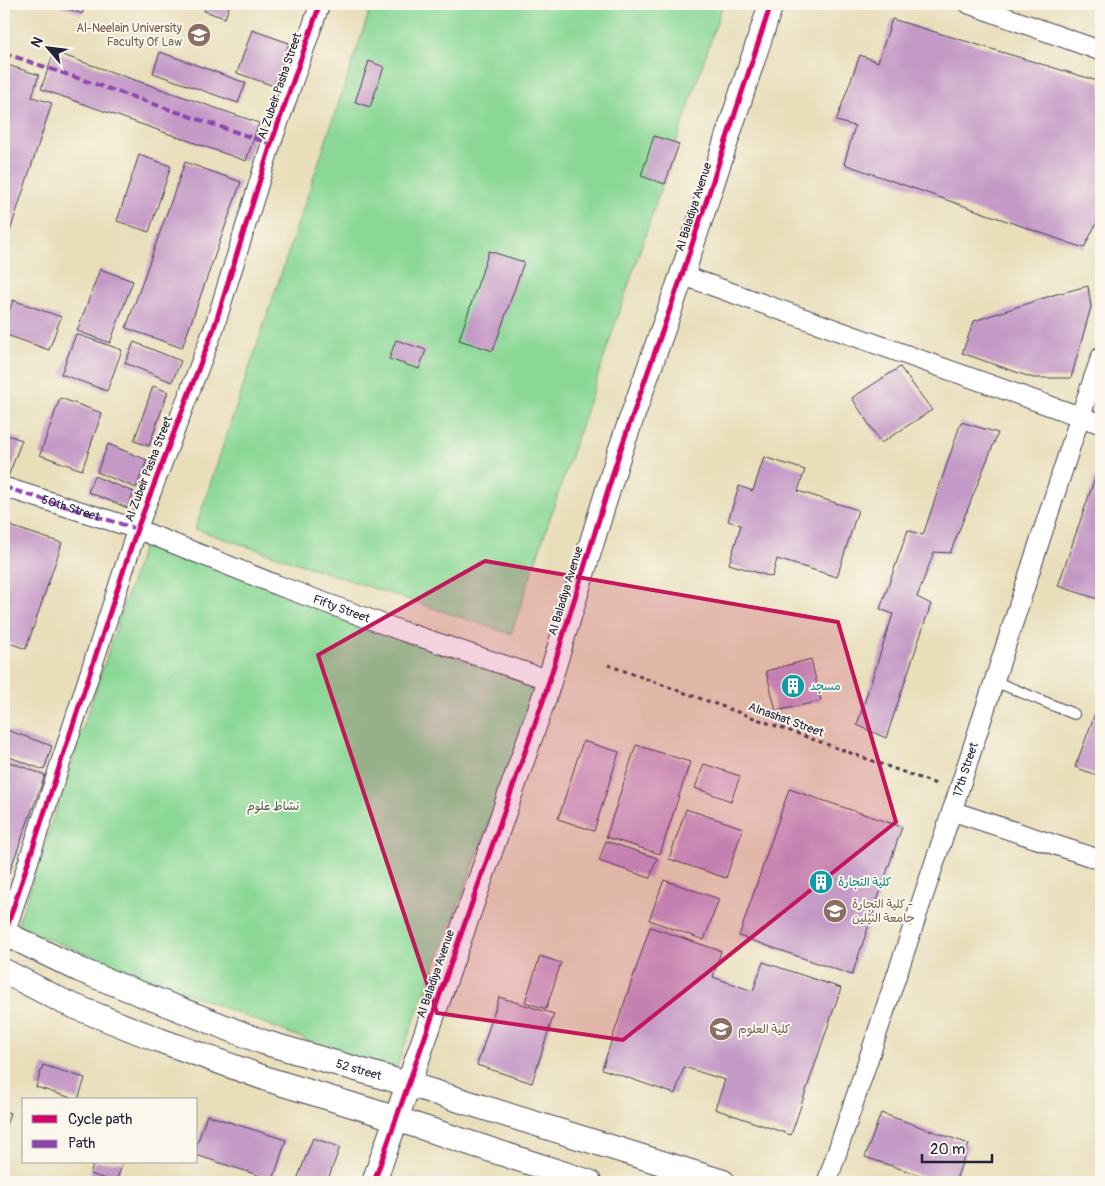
<svg xmlns="http://www.w3.org/2000/svg" width="1105" height="1186" font-family="Pangolin,'Playpen Sans Arabic',sans-serif">
<style>
.green{fill:#8bd896;stroke:#567d68}
.building{fill:#c499c6}
.lines{fill:none;stroke-linecap:round;stroke-linejoin:round}
.service-casing{stroke:#403e4e;stroke-width:12}
.minor-casing{stroke:#403e4e;stroke-width:21}
.tertiary-casing{stroke:#403e4e;stroke-width:26}
.path{stroke:#403e4e;stroke-width:3;stroke-dasharray:4 4;stroke-linecap:butt}
.service{stroke:#fff;stroke-width:10}
.minor{stroke:#fff;stroke-width:19}
.tertiary{stroke:#fff;stroke-width:24}
.quiet{stroke:#8e44ad;stroke-width:4;stroke-dasharray:8 4;stroke-linecap:butt}
.cycleway-casing{stroke:#fbf7ec;stroke-width:8}
.cycleway{stroke:#d6006c;stroke-width:5}
.marked{fill:#c2185b;fill-opacity:0.2;stroke:#c2185b;stroke-width:4;stroke-linejoin:round}
.labels{text-anchor:middle;dominant-baseline:central;stroke-width:4;stroke-linejoin:round;paint-order:stroke}
.education-label{font-size:12px;fill:#785e54;stroke:#fbf7ec;text-anchor:start}
.street-label{font-size:12px;fill:#22223b;stroke:#fbf7ec}
.culture-label{font-size:12px;fill:#0d838f;stroke:#fbf7ec;text-anchor:start}
.park-label{font-size:12px;fill:#425956;stroke:#fbf7ec}
</style>
<rect width="100%" height="100%" fill="#fbf7ec"/>
<filter id="ink" filterUnits="userSpaceOnUse"><feTurbulence type="fractalNoise" baseFrequency=".02" numOctaves="2"/><feDisplacementMap in="SourceGraphic" scale="10" xChannelSelector="R" yChannelSelector="G"/><feConvolveMatrix kernelMatrix="1 2 1 2 8 2 1 2 1" color-interpolation-filters="sRGB"/></filter>
<filter id="wash" filterUnits="userSpaceOnUse"><feTurbulence type="fractalNoise" baseFrequency=".0096" numOctaves="4" result="noise"/><feDisplacementMap in="SourceGraphic" scale="20" xChannelSelector="R" yChannelSelector="G"/><feGaussianBlur stdDeviation="1.12" result="paint"/><feColorMatrix in="noise" values="0 0 0 0 0 0 0 0 0 0 0 0 0 0 0 0 0 1.4 0 .05"/><feComposite in="paint" operator="in"/></filter>
<g filter="url(#wash)">
<rect width="100%" height="100%" fill="#e8deba"/>
<g class="green">
<polygon points="372,4 723,4 511,634 195,529"/>
<polygon points="146,538 540,689 394,1074 17,927"/>
</g>
<g id="blocks">
<g class="building">
<polygon points="54,4 86,4 82,14"/>
<polygon points="207,4 230,4 225,18 204,11"/>
<polygon points="1081,4 1101,4 1101,11"/>
<polygon points="892,19 1101,82 1101,214 1084,248 844,164 855,126 836,121 860,55 878,62"/>
<polygon points="252,30 289,43 274,86 237,73"/>
<polygon points="54,52 259,123 246,161 41,89"/>
<polygon points="160,52 246,83 238,103 153,73"/>
<polygon points="369,61 384,67 370,107 355,102"/>
<polygon points="4,64 39,75 32,97 52,103 8,237 4,236"/>
<polygon points="654,136 679,144 665,184 641,176"/>
<polygon points="139,155 171,166 149,232 117,221"/>
<polygon points="185,162 241,182 182,348 126,328"/>
<polygon points="489,251 524,262 493,351 459,340"/>
<polygon points="100,269 133,281 110,343 77,331"/>
<polygon points="1088,286 1091,307 1071,378 1033,378 962,353 974,321 1053,295"/>
<polygon points="13,300 61,317 49,350 4,334 4,326"/>
<polygon points="76,334 122,350 107,391 61,374"/>
<polygon points="396,340 426,350 419,369 389,359"/>
<polygon points="134,342 181,361 172,382 125,363"/>
<polygon points="900,367 932,410 881,443 852,398"/>
<polygon points="153,386 168,392 149,446 134,441"/>
<polygon points="60,398 102,413 82,470 40,455"/>
<polygon points="961,422 998,433 950,553 934,552 917,597 931,604 886,738 857,725 893,614 880,609 908,530 923,535"/>
<polygon points="4,434 22,440 8,477 4,475"/>
<polygon points="108,444 147,460 136,488 97,472"/>
<polygon points="764,457 805,470 798,491 858,510 837,577 777,559 772,577 729,564 741,525 728,521 739,486 753,491"/>
<polygon points="1099,466 1101,466 1101,600 1058,586"/>
<polygon points="94,476 134,492 128,508 88,492"/>
<polygon points="7,525 62,543 26,649 4,641 4,535"/>
<polygon points="811,659 821,701 776,711 766,671"/>
<polygon points="1101,698 1101,777 1075,767"/>
<polygon points="4,729 52,746 44,770 4,755"/>
<polygon points="583,741 619,752 594,831 558,819"/>
<polygon points="636,745 690,762 660,854 606,837"/>
<polygon points="4,760 45,775 9,873 4,871"/>
<polygon points="704,764 740,776 731,801 695,788"/>
<polygon points="789,789 902,827 852,975 739,936"/>
<polygon points="686,809 743,828 726,878 669,859"/>
<polygon points="606,841 657,858 650,878 599,861"/>
<polygon points="664,880 719,899 704,940 649,920"/>
<polygon points="650,927 721,951 713,977 753,991 763,962 841,988 791,1135 715,1109 725,1080 684,1067 675,1094 602,1069"/>
<polygon points="540,956 561,963 546,1009 525,1002"/>
<polygon points="499,997 554,1014 532,1083 477,1065"/>
<polygon points="43,1065 85,1078 78,1100 36,1087"/>
<polygon points="4,1111 10,1113 4,1131"/>
<polygon points="881,1113 969,1144 955,1182 940,1182 865,1157"/>
<polygon points="207,1115 286,1140 273,1180 196,1155 196,1147"/>
<polygon points="313,1138 340,1147 327,1182 296,1182"/>
<polygon points="94,1162 123,1162 116,1182 90,1174"/>
</g>
</g>
</g>
<g filter="url(#ink)">
<use href="#blocks" fill-opacity="0" stroke="#403e4e" stroke-width="1"/>
<g class="lines">
<g class="service-casing">
<polyline id="service" points="994,681 1074,714"/>
</g>
<g class="minor-casing">
<g id="minor">
<polyline points="969,4 1101,51"/>
<polyline points="682,275 1101,424"/>
<path id="s1" d="M 4,487 L 137,529 L 277,585 L 402,631 L 549,680"/>
<polyline points="952,811 1101,860"/>
<polyline points="4,944 5,933 137,529 214,328 271,144 320,4"/>
<path id="s2" d="M 827,1182 L 952,811 L 1080,417 L 1101,357"/>
</g>
</g>
<g class="tertiary-casing">
<g id="tertiary">
<path id="s3" d="M 4,933 L 80,970 L 263,1042 L 408,1084 L 723,1182"/>
<polyline points="4,971 66,1003 159,1040 270,1080 372,1111 589,1182"/>
<polyline points="374,1182 544,698 619,454 682,275 771,4"/>
</g>
</g>
<polyline class="path" points="608,665 939,785"/>
<use href="#service" class="service"/>
<use href="#minor" class="minor"/>
<use href="#tertiary" class="tertiary"/>
<g class="quiet">
<polyline points="4,53 271,144"/>
<path id="s4" d="M 4,487 L 137,529"/>
</g>
<g class="cycleway-casing">
<g id="cycleway">
<polyline points="4,944 5,933 137,529 214,328 271,144 320,4"/>
<polyline points="374,1182 544,698 619,454 682,275 771,4"/>
</g>
</g>
<use href="#cycleway" class="cycleway"/>
</g>
</g>
<path class="marked" d="M 485,561 L 838,622 L 896,822 L 623,1040 L 437,1013 L 318,655 Z"/>
<defs>
<g id="university-disc" transform="scale(1.25)"><circle r="9.5" fill="#8d6e63" stroke="#fbf7ec"/><path d="M0-5L7-2L0 1L-7-2ZM-4 1L0 2.5L4 1V4Q0 6-4 4Z" fill="#fff"/></g>
<g id="building-disc" transform="scale(1.25)"><circle r="9.5" fill="#0f9aa8" stroke="#fbf7ec"/><path d="M-4-6H4V6H1V3H-1V6H-4ZM-2.5-4.3h1.7v1.8h-1.7ZM.8-4.3h1.7v1.8H.8ZM-2.5-1h1.7V.8h-1.7ZM.8-1h1.7V.8H.8Z" fill="#fff"/></g>
</defs>
<g fill-rule="evenodd">
<use href="#university-disc" x="199" y="35"/>
<use href="#building-disc" x="793" y="686"/>
<use href="#building-disc" x="821" y="882"/>
<use href="#university-disc" x="835" y="911"/>
<use href="#university-disc" x="721" y="1029"/>
</g>
<g class="labels">
<g class="education-label">
<text x="182" y="28" text-anchor="end">Al-Neelain University<tspan x="182" dy="14">Faculty Of Law</tspan></text>
<text x="852" y="904">كلية التجارة -<tspan x="852" dy="14">جامعة النيلين</tspan></text>
<text x="738" y="1029">كلية العلوم</text>
</g>
<g class="street-label">
<text transform="translate(280 86) rotate(-71)">Al Zubeir Pasha Street</text>
<text transform="translate(694 207) rotate(-72)">Al Baladiya Avenue</text>
<text transform="translate(149 469) rotate(-69)">Al Zubeir Pasha Street</text>
<text stroke="none"><textPath href="#s4" startOffset="70">50th Street</textPath></text>
<text transform="translate(566 591) rotate(-73)">Al Baladiya Avenue</text>
<text stroke="none"><textPath href="#s1" startOffset="359">Fifty Street</textPath></text>
<text transform="translate(786 720) rotate(20)">Alnashat Street</text>
<text stroke="none"><textPath href="#s2" startOffset="435">17th Street</textPath></text>
<text transform="translate(436 974) rotate(-71)">Al Baladiya Avenue</text>
<text stroke="none"><textPath href="#s3" startOffset="381">52 street</textPath></text>
</g>
<g class="culture-label">
<text x="810" y="686">مسجد</text>
<text x="838" y="882">كلية التجارة</text>
</g>
<g class="park-label">
<text x="273" y="806">نشاط علوم</text>
</g>
</g>
<rect width="1105" height="1186" fill="none" stroke="#fbf7ec" stroke-width="20"/>
<rect x="22" y="1098" width="175" height="65" fill="#fbf7ec" stroke="#a4a2a5"/>
<rect x="32" y="1115" width="25" height="8" fill="#d6006c" stroke="#a4a2a5"/>
<text x="68" y="1124" font-size="15" fill="#22223b">Cycle path</text>
<rect x="32" y="1140" width="25" height="8" fill="#8e44ad" stroke="#a4a2a5"/>
<text x="68" y="1148" font-size="15" fill="#22223b">Path</text>
<g transform="translate(48 48) rotate(298)" stroke="#fbf7ec" stroke-width="4" paint-order="stroke">
<path d="M0-4L9 19L0 12L-9 19Z" fill="#22223b"/>
<text y="-8" font-size="14" font-weight="bold" text-anchor="middle" fill="#22223b">N</text>
</g>
<path d="M922 1154v8h70v-8" fill="none" stroke="#22223b" stroke-width="2.5"/>
<text x="930" y="1154" font-size="15" fill="#22223b" stroke="#fbf7ec" stroke-width="4" paint-order="stroke">20 m</text>
</svg>
